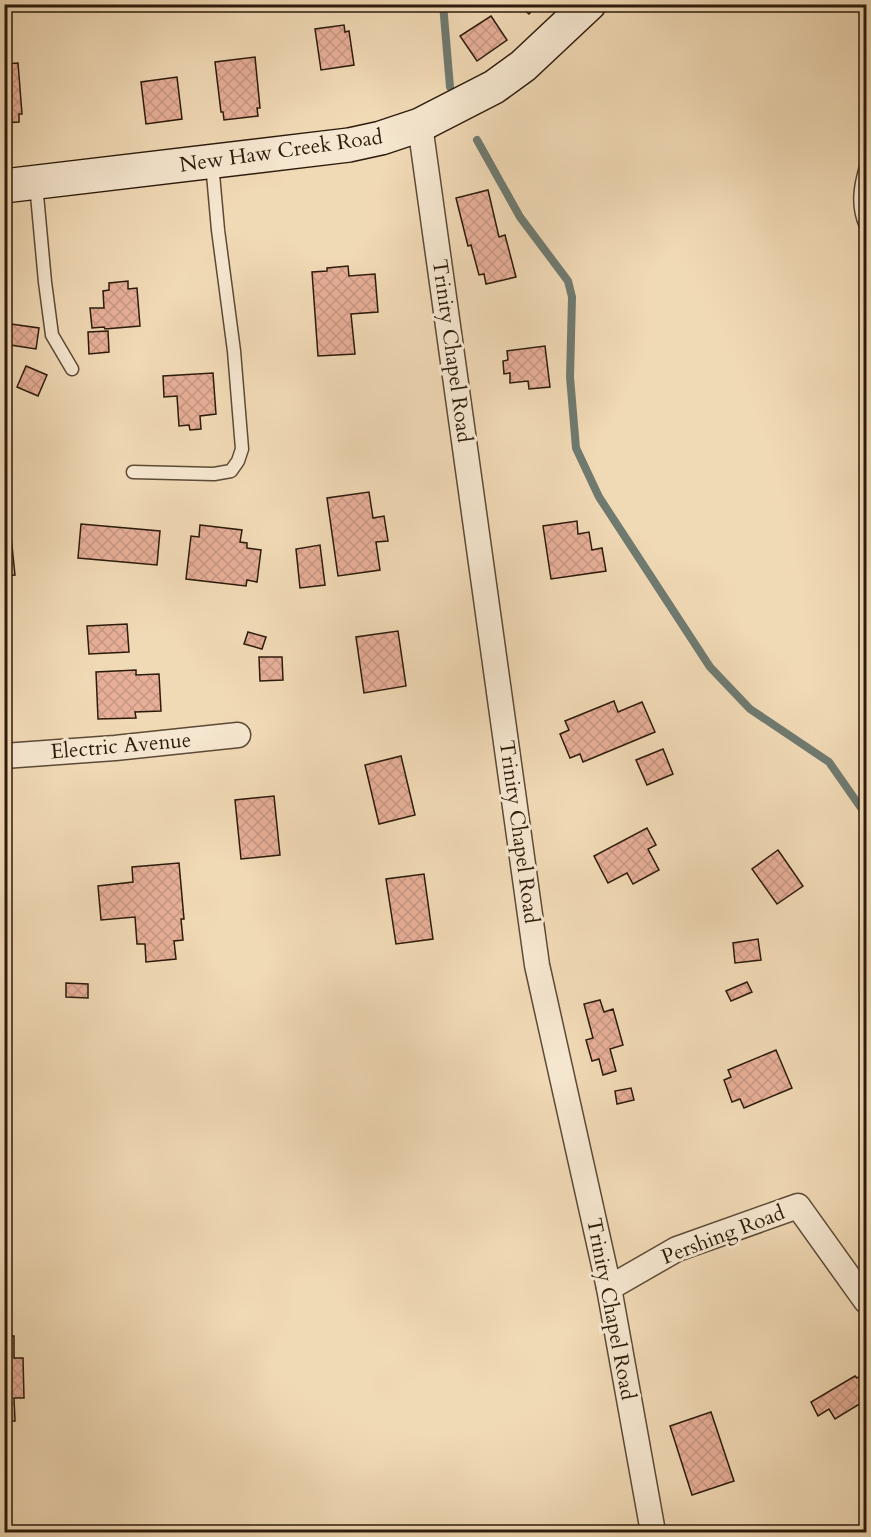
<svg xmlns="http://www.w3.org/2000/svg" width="871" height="1537" font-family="Cardo,serif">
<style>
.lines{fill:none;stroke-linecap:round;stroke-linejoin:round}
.stream{stroke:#6f7a70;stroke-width:8}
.building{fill:url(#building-cross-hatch);stroke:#2c1b0b;stroke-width:1.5}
.lane-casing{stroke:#5d4a36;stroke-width:15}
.street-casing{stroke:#5d4a36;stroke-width:27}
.secondary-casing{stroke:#2c1b0b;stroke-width:36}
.lane{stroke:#f5e6cf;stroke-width:12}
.street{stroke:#f5e6cf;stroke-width:24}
.secondary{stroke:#f5e6cf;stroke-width:33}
.labels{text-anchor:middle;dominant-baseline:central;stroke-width:6;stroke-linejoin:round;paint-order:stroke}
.street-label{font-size:21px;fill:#2c1b0b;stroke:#f5e6cf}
</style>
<defs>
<pattern id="building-cross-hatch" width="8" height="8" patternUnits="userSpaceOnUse" patternTransform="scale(1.5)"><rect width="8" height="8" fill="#e7af98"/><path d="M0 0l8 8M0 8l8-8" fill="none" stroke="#c69682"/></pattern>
</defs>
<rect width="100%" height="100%" fill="#f0d9b5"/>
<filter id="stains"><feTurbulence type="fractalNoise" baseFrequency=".00333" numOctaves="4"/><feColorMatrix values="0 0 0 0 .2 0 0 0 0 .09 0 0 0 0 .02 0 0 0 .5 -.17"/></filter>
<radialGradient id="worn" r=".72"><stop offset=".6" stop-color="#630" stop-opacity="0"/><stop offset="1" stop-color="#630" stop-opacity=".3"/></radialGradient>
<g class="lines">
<g class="stream">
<polyline points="443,4 450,87"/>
<polyline points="477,140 520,217 568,281 572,297 570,377 576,448 599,497 710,667 750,709 829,762 866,815"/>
</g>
</g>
<g class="building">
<polygon points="517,4 538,4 529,14"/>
<polygon points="491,16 507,40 477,61 460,36"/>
<polygon points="344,25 345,32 349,31 354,65 321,70 315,29"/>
<polygon points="255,57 260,108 257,108 258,116 224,120 223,112 221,112 215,62"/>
<polygon points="18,63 22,114 19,114 19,122 4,123 4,64"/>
<polygon points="177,77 182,119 146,124 141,82"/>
<polygon points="488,190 499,237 505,235 516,277 486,284 484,274 479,275 471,245 468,246 456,198"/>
<polygon points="348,266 349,276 375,274 378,312 351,314 355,354 318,356 312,272 327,271 327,268"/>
<polygon points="128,281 128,289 137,288 140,326 105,329 104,327 92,328 90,308 104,308 103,291 109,290 109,283"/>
<polygon points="4,323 39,328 36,349 4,344"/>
<polygon points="108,331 109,352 89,354 88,332"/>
<polygon points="545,346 550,387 529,389 528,381 510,383 510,373 504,374 503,361 508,360 507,351"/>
<polygon points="26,366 47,375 38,396 17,387"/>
<polygon points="213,373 216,414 200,416 201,429 190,430 189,425 179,426 177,396 164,397 163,376"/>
<polygon points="369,492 373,518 384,516 388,541 376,542 380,570 338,576 327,498"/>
<polygon points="577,521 578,534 589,532 592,550 602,548 606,571 551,579 543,526"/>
<polygon points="81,524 160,531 157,565 78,558"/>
<polygon points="200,525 242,530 240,542 247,543 247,548 261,550 257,582 247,580 246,586 186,579 191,536 199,537"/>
<polygon points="10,526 15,575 4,576 4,527"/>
<polygon points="320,545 325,585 300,588 296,549"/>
<polygon points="127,624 129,652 89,654 87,626"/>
<polygon points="398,631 406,686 364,693 356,637"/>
<polygon points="248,632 266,637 262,649 244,644"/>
<polygon points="259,657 282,657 283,680 260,681"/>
<polygon points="136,670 136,675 159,674 161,711 135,712 136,718 98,719 96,672"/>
<polygon points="614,701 618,712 642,702 655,732 583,762 580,754 570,758 560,734 569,730 565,721"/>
<polygon points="663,749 673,774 647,785 636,760"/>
<polygon points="401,756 415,815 379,824 365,765"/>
<polygon points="274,796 280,855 241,859 235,800"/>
<polygon points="647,828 656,845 648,849 659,870 633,884 627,873 608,883 594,856"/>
<polygon points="778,850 803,886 777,904 752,869"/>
<polygon points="179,863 184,919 181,919 183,940 174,941 176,959 146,962 145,944 137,944 135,917 101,920 98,886 133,882 132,867"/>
<polygon points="424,874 433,939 396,944 386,879"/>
<polygon points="758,939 761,960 735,963 733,943"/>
<polygon points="747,982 752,992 731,1001 726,991"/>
<polygon points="66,983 88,984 88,998 66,997"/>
<polygon points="600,1000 604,1012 613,1009 623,1045 610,1049 616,1071 603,1075 599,1059 592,1061 586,1040 593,1038 584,1004"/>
<polygon points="776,1050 792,1088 744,1108 740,1099 732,1102 724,1080 731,1077 728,1070"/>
<polygon points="631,1088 634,1100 617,1104 615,1091"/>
<polygon points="4,1336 14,1336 14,1358 23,1358 24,1398 14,1398 15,1421 4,1421"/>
<polygon points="863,1374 866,1381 866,1400 835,1419 829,1409 818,1416 811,1402 855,1376 857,1378"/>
<polygon points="711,1412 734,1481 692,1495 670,1426"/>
</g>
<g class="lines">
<g class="lane-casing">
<g id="lane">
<path d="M 866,167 C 860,187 857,206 866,226"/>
<polyline points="36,184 45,282 52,335 72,369"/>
<polyline points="133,472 214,474 231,471 238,461 242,449 234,351 218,230 212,163"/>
</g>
</g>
<g class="street-casing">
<g id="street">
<polyline points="420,125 537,965 609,1288 653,1532"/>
<polyline points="4,756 115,748 238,735"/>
<polyline points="609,1288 677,1249 798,1206 866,1301"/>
</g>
</g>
<g class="secondary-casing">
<polyline id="secondary" points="4,186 349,145 381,138 420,125 494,87 523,66 589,4"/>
</g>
<use href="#lane" class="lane"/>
<use href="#street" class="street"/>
<use href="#secondary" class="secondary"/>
</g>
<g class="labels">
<g class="street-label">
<text transform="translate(281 151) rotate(-8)">New Haw Creek Road</text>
<text transform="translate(452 351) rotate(82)">Trinity Chapel Road</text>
<text transform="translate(121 746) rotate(-5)">Electric Avenue</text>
<text transform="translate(519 832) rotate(82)">Trinity Chapel Road</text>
<text transform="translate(723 1235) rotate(-21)">Pershing Road</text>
<text transform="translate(611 1309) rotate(79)">Trinity Chapel Road</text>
</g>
</g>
<rect width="871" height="1537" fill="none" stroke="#f0d9b5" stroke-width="24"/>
<rect x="6" y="6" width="859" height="1525" fill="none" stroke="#2c1b0b" stroke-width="3"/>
<rect x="12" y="12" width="847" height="1513" fill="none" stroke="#2c1b0b" stroke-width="1.5"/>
<rect width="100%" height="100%" filter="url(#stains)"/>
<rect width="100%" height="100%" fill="url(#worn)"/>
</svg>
